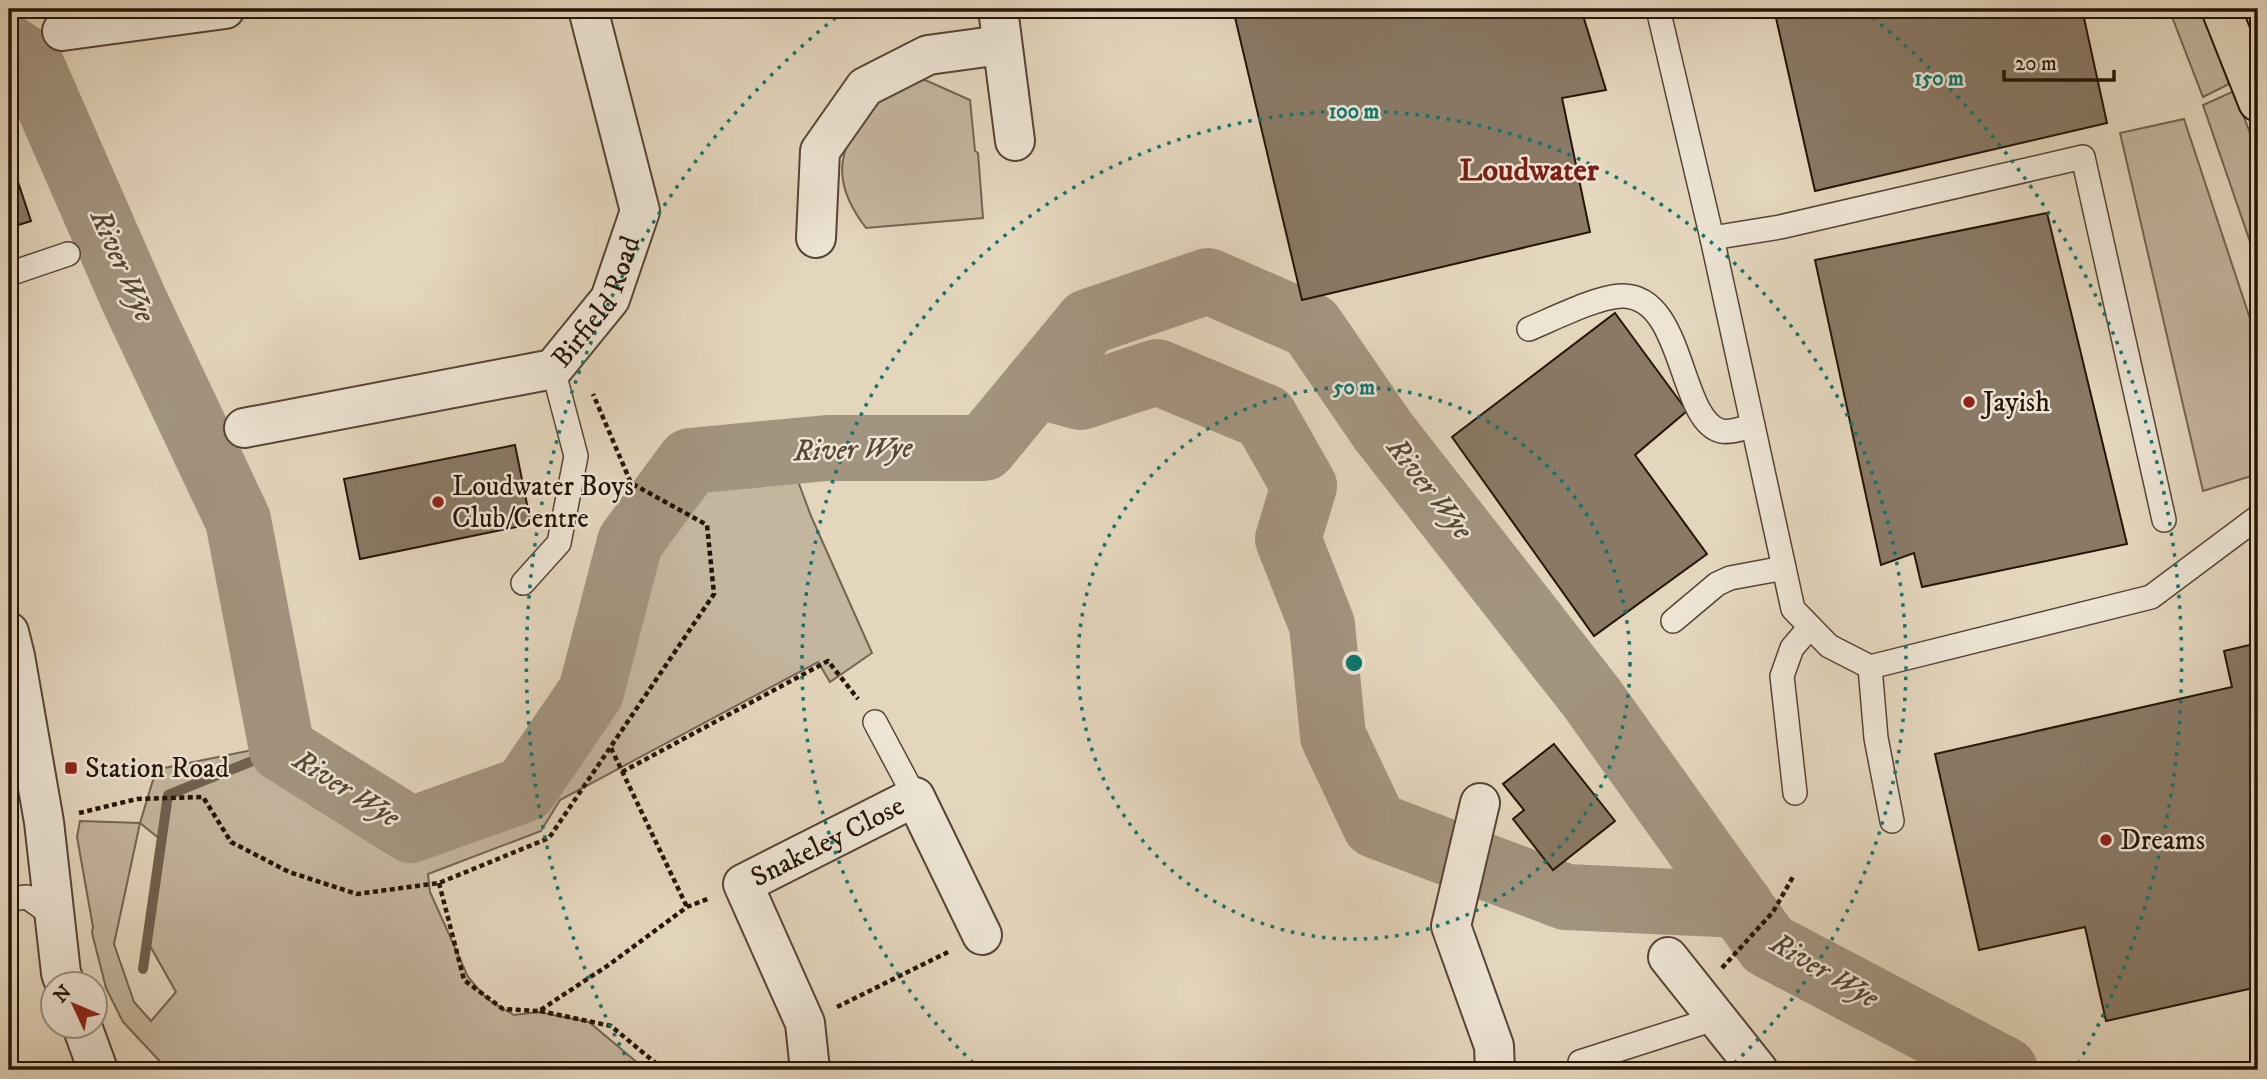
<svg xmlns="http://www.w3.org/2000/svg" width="2267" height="1079" font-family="'IM FELL DW Pica',serif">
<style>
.green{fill:#c4b59e;stroke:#756452;stroke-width:2;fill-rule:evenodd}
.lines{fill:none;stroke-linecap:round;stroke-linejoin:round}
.stream{stroke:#71614f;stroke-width:10}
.river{stroke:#a3947f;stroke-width:66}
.building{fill:#897965;stroke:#261406;stroke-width:2}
.lane-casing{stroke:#564434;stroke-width:26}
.street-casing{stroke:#564434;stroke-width:42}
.primary-casing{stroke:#261406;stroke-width:42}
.path{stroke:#261406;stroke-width:4.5;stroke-dasharray:5 3.5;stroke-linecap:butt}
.lane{stroke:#ede4d4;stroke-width:23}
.street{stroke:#ede4d4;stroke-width:38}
.primary{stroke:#e4d6bd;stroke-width:38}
.ring{fill:none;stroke:#0f766e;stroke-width:3.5;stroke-dasharray:3.5 7}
.poi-dot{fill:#8f2418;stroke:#ede4d4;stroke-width:2.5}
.labels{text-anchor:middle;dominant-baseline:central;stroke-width:5;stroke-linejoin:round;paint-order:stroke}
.street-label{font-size:28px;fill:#261406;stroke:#ede4d4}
.poi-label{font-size:28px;fill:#261406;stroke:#ede4d4;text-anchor:start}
.water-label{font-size:30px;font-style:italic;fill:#584736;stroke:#ede4d4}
.quarter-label{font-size:32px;font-weight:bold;fill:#7a1f14;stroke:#ede4d4}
.centre{fill:#0f766e;stroke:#ede4d4;stroke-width:3.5}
.ring-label{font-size:21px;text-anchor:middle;font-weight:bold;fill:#0f766e;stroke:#ede4d4;stroke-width:5;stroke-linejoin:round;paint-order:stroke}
</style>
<rect width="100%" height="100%" fill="#e4d6bd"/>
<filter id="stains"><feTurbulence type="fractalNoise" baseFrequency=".00286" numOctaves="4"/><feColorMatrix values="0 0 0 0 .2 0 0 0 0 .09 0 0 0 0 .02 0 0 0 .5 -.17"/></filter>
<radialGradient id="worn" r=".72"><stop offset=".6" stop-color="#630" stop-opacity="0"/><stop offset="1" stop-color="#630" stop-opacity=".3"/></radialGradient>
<g class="green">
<polygon points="2169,9 2201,9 2229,84 2203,97"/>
<path d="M 925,80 L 970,100 L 975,151 L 978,153 L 983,218 L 866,228 C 837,190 833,158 862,119 C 866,113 870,106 875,101 C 890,90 908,85 925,80 Z"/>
<polygon points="2234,91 2258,154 2258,265 2203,105"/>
<polygon points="2184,119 2258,343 2258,474 2203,491 2120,133"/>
<path d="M 757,447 L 796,476 L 811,516 L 872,653 L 830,682 L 818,662 L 560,800 L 541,831 L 428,874 L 430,892 L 468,977 L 487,999 L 514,1015 L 539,1012 L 589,1022 L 646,1070 L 167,1069 L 123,1022 L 106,988 L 92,933 L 93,927 L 77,837 L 80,821 L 140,823 L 153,780 L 164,768 L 257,749 L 263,754 L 270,752 C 300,782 361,806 403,813 C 444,820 480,811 513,787 C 545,764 567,738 585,703 C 610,654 630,499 668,476 ZM 140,823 L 161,840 L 145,937 L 176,992 L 151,1021 L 134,1002 L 114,944 Z"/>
</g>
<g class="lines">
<polyline class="stream" points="143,969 168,795 282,749"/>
<g class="river">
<polyline points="9,48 30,62 134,300 238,520 282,749 411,830 525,789 591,692 630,542 690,461 827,448 984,448 1088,322 1208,281 1311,326 1383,431 1591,697 1768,945 2005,1070"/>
<polyline points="1036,385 1081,397 1157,372 1265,417 1304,486 1288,539 1322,625 1333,736 1375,825 1566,897 1740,905"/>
</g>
</g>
<g class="building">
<polygon points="1233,9 1581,9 1606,90 1562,98 1590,232 1302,300"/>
<polygon points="1774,9 2082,9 2107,123 1815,191"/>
<polygon points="10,158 31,221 9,228 9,159"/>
<polygon points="2047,213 2127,544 1922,587 1914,553 1881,565 1815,260"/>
<polygon points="1615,313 1687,411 1635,455 1707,554 1594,636 1452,437"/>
<polygon points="515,445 531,524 360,559 344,479"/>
<polygon points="2258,643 2258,987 2106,1021 2085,927 1979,950 1935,754 2232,687 2224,651"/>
<polygon points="1554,744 1615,821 1553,870 1513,819 1524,810 1503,784"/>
</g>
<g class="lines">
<g class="lane-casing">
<g id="lane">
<polyline points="1658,9 1712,238 1793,609 1829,646 1870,667 2151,597 2258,517"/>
<polyline points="1712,238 1780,227 2083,157 2164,520"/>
<polyline points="9,274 68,254"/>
<path d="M 1529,329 C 1553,319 1596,297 1621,296 C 1685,294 1678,420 1721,431 C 1731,433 1743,428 1753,426"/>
<polyline points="523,583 559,543 576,456 553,369"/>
<polyline points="1673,621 1717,584 1730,578 1784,568"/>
<polyline points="1870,667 1876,738 1892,821"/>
<polyline points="875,722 915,797"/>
<polyline points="1795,793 1782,676 1792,648 1810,627"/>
<polyline points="9,899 27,897 55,917"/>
<polyline points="1580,1062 1717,1018"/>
</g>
</g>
<g class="street-casing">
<g id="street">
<polyline points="998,9 1015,141"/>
<polyline points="62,31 225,9"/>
<polyline points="816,238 820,151 865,87 928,55 1001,45"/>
<path id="s1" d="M 244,428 L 553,369 L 610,299 L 640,211 L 588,9"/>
<polyline points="9,632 15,656 44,822 61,973 65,984"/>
<polyline points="1480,803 1451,926 1494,1046 1495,1070"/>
<polyline points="1668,957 1758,1070"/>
<polyline points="82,1026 98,1070"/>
<path id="s2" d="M 810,1070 L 805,1023 L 743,884 L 915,797 L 982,935"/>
</g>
</g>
<g class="primary-casing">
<polyline id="primary" points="2221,9 2258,102"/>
</g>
<g class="path">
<polyline points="611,748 687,907"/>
<polyline points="622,772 828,661 858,699"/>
<polyline points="79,813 137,799 203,797 231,842 289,872 357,894 439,883 549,838 714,594 707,525 631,483 593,394"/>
<polyline points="439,883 464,980 503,1009 539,1011 610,964 687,907 710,898"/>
<polyline points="1722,968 1773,912 1794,875"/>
<polyline points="837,1007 948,952"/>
<polyline points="540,1011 611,1026 664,1070"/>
</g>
<use href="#lane" class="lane"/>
<use href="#street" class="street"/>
<use href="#primary" class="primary"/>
</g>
<g class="ring">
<circle cx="1354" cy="663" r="276"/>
<path d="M981 1070A552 552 0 1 1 1727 1070"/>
<path d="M630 1064A828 828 0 0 1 844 11M1864 11A828 828 0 0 1 2078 1064"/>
</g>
<g class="poi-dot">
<circle cx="1969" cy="402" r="7"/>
<circle cx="438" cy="502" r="7"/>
<rect x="64" y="761" width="14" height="14" rx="3.5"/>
<circle cx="2106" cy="840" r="7"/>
</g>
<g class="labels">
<g class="street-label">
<text stroke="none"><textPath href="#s1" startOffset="396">Birfield Road</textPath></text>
<text stroke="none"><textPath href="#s2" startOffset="294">Snakeley Close</textPath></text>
</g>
<g class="poi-label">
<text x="1983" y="402">Jayish</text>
<text x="452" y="486">Loudwater Boys<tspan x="452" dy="32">Club/Centre</tspan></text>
<text x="85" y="768">Station Road</text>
<text x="2120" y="840">Dreams</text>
</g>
<g class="water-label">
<text transform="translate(122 266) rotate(66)">River Wye</text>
<text transform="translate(853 450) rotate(-2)">River Wye</text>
<text transform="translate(1429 489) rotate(52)">River Wye</text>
<text transform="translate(346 789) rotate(32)">River Wye</text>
<text transform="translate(1824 971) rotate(30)">River Wye</text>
</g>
<g class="quarter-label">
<text x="1529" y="171">Loudwater</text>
</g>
</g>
<circle cx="1354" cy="663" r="10" class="centre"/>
<g class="ring-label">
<text x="1939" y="85">150 m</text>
<text x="1354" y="118">100 m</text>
<text x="1354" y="394">50 m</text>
</g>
<rect width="2267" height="1079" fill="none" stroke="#e4d6bd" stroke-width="35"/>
<rect x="10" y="10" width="2246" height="1058" fill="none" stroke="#261406" stroke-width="3.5"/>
<rect x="18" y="18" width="2232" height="1044" fill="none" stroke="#261406" stroke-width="2"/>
<g transform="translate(74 1005) rotate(314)"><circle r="33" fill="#ede4d4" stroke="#9d9182" stroke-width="2"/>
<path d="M0-5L12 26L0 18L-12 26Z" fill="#8f2418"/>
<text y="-10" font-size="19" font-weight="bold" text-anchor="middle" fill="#261406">N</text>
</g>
<path d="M2004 70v10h110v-10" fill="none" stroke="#261406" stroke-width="3.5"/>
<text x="2015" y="70" font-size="21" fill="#261406" stroke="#ede4d4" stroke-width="5" paint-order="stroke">20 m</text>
<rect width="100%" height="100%" filter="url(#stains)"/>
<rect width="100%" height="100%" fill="url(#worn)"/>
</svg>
